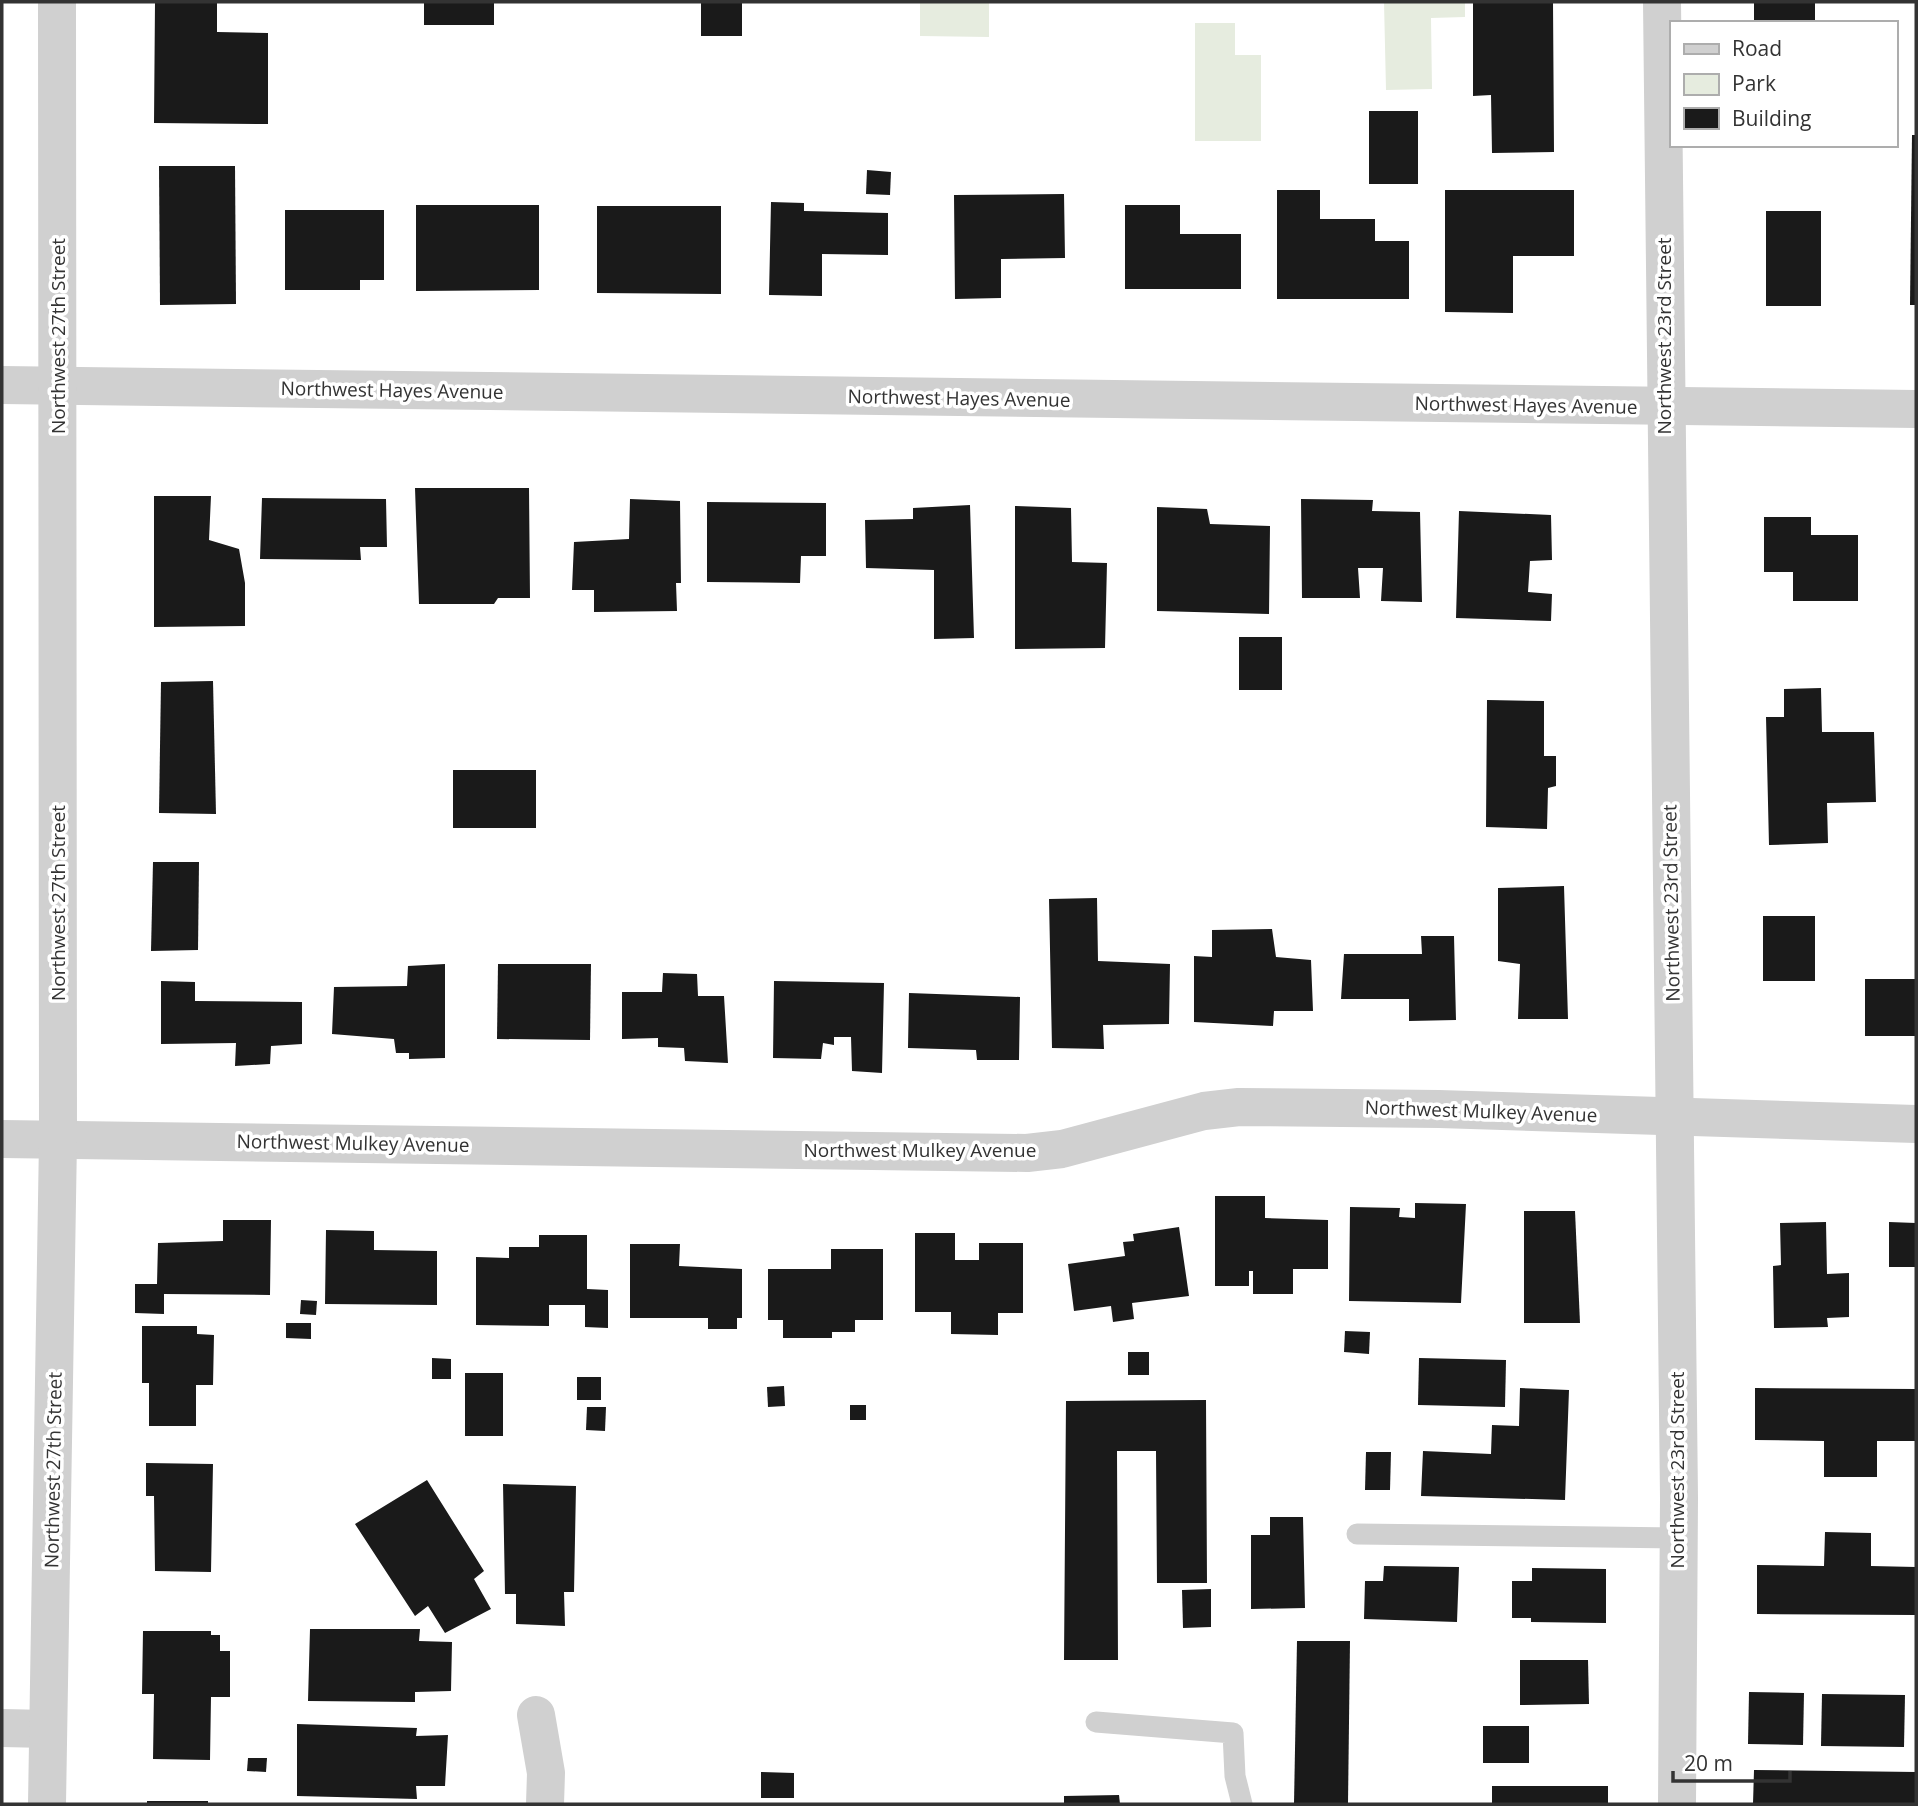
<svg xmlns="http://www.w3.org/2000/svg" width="1918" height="1806" font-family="'Open Sans',sans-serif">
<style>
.green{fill:#e6ecdf}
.building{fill:#1a1a1a}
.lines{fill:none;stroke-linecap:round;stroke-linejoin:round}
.service{stroke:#d0d0d0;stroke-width:21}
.minor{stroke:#d0d0d0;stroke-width:38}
.labels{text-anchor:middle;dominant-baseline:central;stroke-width:7;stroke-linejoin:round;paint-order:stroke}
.street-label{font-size:19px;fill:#333;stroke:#fff}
</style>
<rect width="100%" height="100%" fill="#fff"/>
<g class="green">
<polygon points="920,2 989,2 989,37 920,36"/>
<polygon points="1384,2 1465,2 1465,17 1431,18 1432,89 1386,90"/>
<polygon points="1195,23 1235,23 1235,55 1261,55 1261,141 1195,141"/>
</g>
<g class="building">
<polygon points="155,2 217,2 217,32 268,33 268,124 154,123"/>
<rect x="424" y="2" width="70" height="23"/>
<rect x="701" y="2" width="41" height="34"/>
<polygon points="1473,2 1553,2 1554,152 1492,153 1491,95 1473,96"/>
<rect x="1754" y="2" width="61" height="21"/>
<rect x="1369" y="111" width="49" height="73"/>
<polygon points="1912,135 1916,135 1916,305 1910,305"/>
<polygon points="159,166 235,166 236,304 160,305"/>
<polygon points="867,170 891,172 890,195 866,194"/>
<polygon points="1277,190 1320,190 1320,219 1375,219 1375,241 1409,241 1409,299 1277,299"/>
<polygon points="1445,190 1574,190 1574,256 1513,256 1513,313 1445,312"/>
<polygon points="1064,194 1065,258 1001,259 1001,298 955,299 954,195"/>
<polygon points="771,202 804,203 804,211 888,213 888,255 822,254 822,296 769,295"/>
<polygon points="416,205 539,205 539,290 416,291"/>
<polygon points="1125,205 1180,205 1180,234 1241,234 1241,289 1125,289"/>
<polygon points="597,206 721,206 721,294 597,293"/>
<polygon points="285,210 384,210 384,280 360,280 360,290 285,290"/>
<rect x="1766" y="211" width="55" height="95"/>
<polygon points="415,488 529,488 530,598 498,598 494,604 419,604"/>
<polygon points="154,496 211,496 209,540 239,549 245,583 245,626 154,627"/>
<polygon points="262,498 386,499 387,547 360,547 361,560 260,559"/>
<polygon points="630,499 680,501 681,583 676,583 677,611 594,612 594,590 572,590 574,542 629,539"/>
<polygon points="1301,499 1373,500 1372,511 1420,512 1422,602 1381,601 1383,568 1358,568 1360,598 1302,598"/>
<polygon points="707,502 826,503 826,556 801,556 800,583 707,582"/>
<polygon points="970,505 974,638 934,639 934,570 866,568 865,520 913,519 913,508"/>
<polygon points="1015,506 1071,508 1072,562 1107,563 1105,648 1015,649"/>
<polygon points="1157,507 1207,509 1210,524 1270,526 1269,614 1157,611"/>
<polygon points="1459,511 1551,515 1552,560 1530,561 1528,592 1552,594 1551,621 1456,618"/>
<polygon points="1764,517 1811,517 1811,535 1858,535 1858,601 1793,601 1793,572 1764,572"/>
<rect x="1239" y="637" width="43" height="53"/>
<polygon points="213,681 216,814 159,813 161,682"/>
<polygon points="1821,688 1822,732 1874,732 1876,802 1827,803 1828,843 1769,845 1766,717 1784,717 1784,689"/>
<polygon points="1487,700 1544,701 1544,756 1556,756 1556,786 1548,788 1547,829 1486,827"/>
<rect x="453" y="770" width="83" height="58"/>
<polygon points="153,862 199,862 198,950 151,951"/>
<polygon points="1564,886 1568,1019 1518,1019 1520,964 1498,961 1498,888"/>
<polygon points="1097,898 1098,961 1170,964 1169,1024 1103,1025 1104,1049 1052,1048 1049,899"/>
<rect x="1763" y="916" width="52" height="65"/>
<polygon points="1272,929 1276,957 1311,960 1313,1011 1274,1011 1273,1026 1194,1022 1194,956 1212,957 1212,930"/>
<polygon points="1421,936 1454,936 1456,1020 1409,1021 1409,999 1341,999 1344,954 1422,954"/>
<polygon points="445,964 445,1058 409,1059 409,1053 396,1053 394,1039 332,1034 334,987 407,986 408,966"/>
<polygon points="498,964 591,964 590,1040 497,1039"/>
<polygon points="663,973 697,974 698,996 724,996 728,1063 685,1061 684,1048 658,1047 658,1038 622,1039 622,992 662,992"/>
<rect x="1865" y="979" width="51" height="57"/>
<polygon points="161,981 195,982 195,1001 302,1002 302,1044 271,1046 270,1064 235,1066 236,1043 161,1044"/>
<polygon points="774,981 884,983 882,1073 852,1071 851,1037 834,1037 834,1045 823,1043 821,1059 773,1058"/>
<polygon points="909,993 1020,997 1019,1060 977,1060 976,1050 908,1048"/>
<polygon points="1215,1196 1265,1196 1265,1218 1328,1220 1328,1269 1293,1269 1293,1294 1253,1294 1253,1271 1249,1271 1249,1286 1215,1286"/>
<polygon points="1415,1203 1466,1204 1461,1303 1349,1301 1350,1207 1400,1208 1399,1217 1415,1218"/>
<polygon points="1524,1211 1575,1211 1580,1323 1524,1323"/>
<polygon points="223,1220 271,1220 270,1295 164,1294 164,1314 135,1313 135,1284 157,1284 158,1243 223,1241"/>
<polygon points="1826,1222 1827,1274 1849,1273 1849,1317 1827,1318 1828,1327 1774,1328 1773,1266 1781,1265 1780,1223"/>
<polygon points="1889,1222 1916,1223 1916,1267 1889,1267"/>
<polygon points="1179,1227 1189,1296 1132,1303 1134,1319 1113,1322 1111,1306 1074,1311 1068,1264 1125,1256 1123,1242 1134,1241 1133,1234"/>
<polygon points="326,1230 374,1231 374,1250 437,1251 437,1305 325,1304"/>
<polygon points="915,1233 955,1233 955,1260 979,1260 979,1243 1023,1243 1023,1313 998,1313 998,1335 951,1334 951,1312 915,1312"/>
<polygon points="539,1235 587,1235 587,1289 608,1290 608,1328 585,1327 585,1305 549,1305 549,1326 476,1325 476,1257 509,1258 509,1247 539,1247"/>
<polygon points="630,1244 680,1244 679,1266 742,1269 742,1318 737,1318 737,1329 708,1329 708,1318 630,1318"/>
<polygon points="831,1249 883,1249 883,1320 855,1320 855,1332 832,1332 832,1338 783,1338 783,1320 768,1320 768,1269 831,1269"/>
<polygon points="301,1300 317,1301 316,1315 300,1314"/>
<polygon points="286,1323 311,1323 311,1339 286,1338"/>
<polygon points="142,1326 197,1326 197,1334 214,1335 213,1385 196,1385 196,1426 149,1426 149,1383 142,1383"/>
<polygon points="1345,1331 1370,1332 1369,1354 1344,1352"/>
<rect x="1128" y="1352" width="21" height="23"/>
<polygon points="432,1358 451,1359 451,1379 432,1379"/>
<polygon points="1419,1358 1506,1360 1505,1407 1418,1405"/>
<rect x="465" y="1373" width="38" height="63"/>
<rect x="577" y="1377" width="24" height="23"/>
<polygon points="784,1386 785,1406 768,1407 767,1387"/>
<polygon points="1520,1388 1569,1390 1565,1500 1421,1496 1423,1451 1491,1454 1492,1425 1519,1426"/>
<polygon points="1755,1388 1916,1389 1916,1441 1877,1441 1877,1477 1824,1477 1824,1441 1755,1440"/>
<polygon points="1206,1400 1207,1583 1157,1583 1156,1451 1117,1451 1118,1660 1064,1660 1066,1401"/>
<rect x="850" y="1405" width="16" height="15"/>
<polygon points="587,1407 606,1407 605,1431 586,1430"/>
<polygon points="1366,1452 1391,1452 1390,1490 1365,1490"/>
<polygon points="146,1463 213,1464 211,1572 155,1571 154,1496 146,1496"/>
<polygon points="427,1480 484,1571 474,1579 491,1609 445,1633 428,1606 415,1616 355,1524"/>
<polygon points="503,1484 576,1486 574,1592 564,1592 565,1626 516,1624 516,1594 505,1594"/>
<polygon points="1270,1517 1303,1517 1305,1608 1251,1609 1251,1535 1270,1535"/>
<polygon points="1825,1532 1871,1533 1871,1566 1916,1567 1916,1615 1757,1614 1757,1565 1824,1566"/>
<polygon points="1384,1566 1459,1567 1457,1622 1364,1619 1365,1581 1383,1581"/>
<polygon points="1532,1568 1606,1569 1606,1623 1531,1622 1531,1618 1512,1618 1512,1581 1532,1581"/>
<polygon points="1211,1589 1211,1627 1183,1628 1182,1590"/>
<polygon points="310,1629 420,1629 419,1641 452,1642 451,1691 415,1692 415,1702 308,1701"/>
<polygon points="143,1631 211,1631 211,1635 220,1635 220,1651 230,1651 230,1697 211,1697 210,1760 153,1759 154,1694 142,1694"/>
<polygon points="1297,1641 1350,1641 1348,1804 1294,1804"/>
<polygon points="1520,1660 1588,1660 1589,1704 1520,1705"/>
<polygon points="1749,1692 1804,1693 1803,1745 1748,1744"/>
<polygon points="1822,1694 1905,1695 1904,1747 1821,1746"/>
<polygon points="297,1724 417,1728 416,1736 448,1735 445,1786 416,1786 417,1799 297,1796"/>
<rect x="1483" y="1726" width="46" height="37"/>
<polygon points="248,1758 267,1758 266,1772 247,1771"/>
<polygon points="1754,1770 1916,1772 1916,1804 1753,1804"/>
<polygon points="761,1772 794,1773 794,1798 761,1798"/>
<rect x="1492" y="1786" width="116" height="18"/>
<polygon points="1119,1795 1120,1804 1064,1804 1064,1796"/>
<rect x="147" y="1801" width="61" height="3"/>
</g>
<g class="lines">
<g class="service">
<polyline points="1357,1534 1678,1538"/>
<polyline points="1096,1722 1233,1733 1235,1776 1242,1804"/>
</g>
<g class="minor">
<polyline points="1662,2 1679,1498 1677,1804"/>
<polyline points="2,385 1916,409"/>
<polyline points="2,1139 1027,1153 1062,1149 1204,1111 1239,1107 1439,1109 1916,1124"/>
<polyline points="536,1715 546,1773 545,1804"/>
<polyline points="2,1728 48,1729"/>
<polyline points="47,1804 58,1140 57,2"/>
</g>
</g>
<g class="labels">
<g class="street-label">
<text transform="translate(58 336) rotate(-90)">Northwest 27th Street</text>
<text transform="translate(1664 336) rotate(-90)">Northwest 23rd Street</text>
<text transform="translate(392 390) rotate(1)">Northwest Hayes Avenue</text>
<text transform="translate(959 398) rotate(1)">Northwest Hayes Avenue</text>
<text transform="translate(1526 405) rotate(1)">Northwest Hayes Avenue</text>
<text transform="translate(58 903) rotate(-90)">Northwest 27th Street</text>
<text transform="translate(1671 903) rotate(-91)">Northwest 23rd Street</text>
<text transform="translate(1481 1111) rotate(2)">Northwest Mulkey Avenue</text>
<text transform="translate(353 1143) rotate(1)">Northwest Mulkey Avenue</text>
<text x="920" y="1150">Northwest Mulkey Avenue</text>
<text transform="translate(53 1470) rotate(-89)">Northwest 27th Street</text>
<text transform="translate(1677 1470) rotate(-90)">Northwest 23rd Street</text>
</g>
</g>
<rect width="1918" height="1806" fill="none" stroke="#333333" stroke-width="7"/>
<rect x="1670" y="21" width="228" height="126" fill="#ffffff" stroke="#adadad" stroke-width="2"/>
<rect x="1684" y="44" width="35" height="10" fill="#d0d0d0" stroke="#adadad" stroke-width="2"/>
<text x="1732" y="56" font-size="21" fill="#333333">Road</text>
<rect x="1684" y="74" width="35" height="21" fill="#e6ecdf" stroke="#adadad" stroke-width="2"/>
<text x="1732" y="91" font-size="21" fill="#333333">Park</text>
<rect x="1684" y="108" width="35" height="21" fill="#1a1a1a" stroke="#adadad" stroke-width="2"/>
<text x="1732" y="126" font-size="21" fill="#333333">Building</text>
<path d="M1673 1771v10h117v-10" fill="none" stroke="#333333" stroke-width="3.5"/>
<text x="1684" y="1771" font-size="21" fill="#333333" stroke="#ffffff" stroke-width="5" paint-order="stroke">20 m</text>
</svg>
